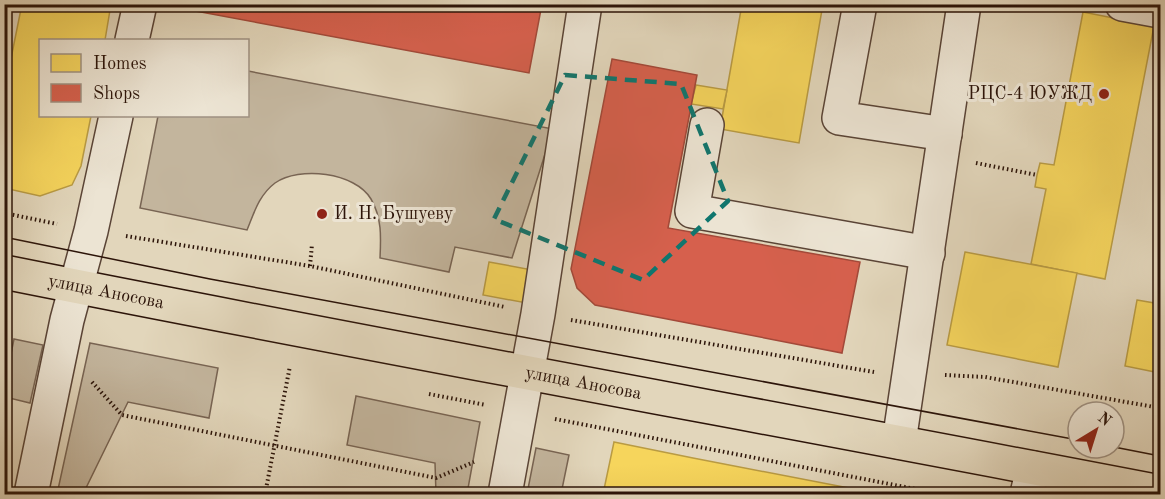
<svg xmlns="http://www.w3.org/2000/svg" width="1165" height="499" font-family="'Old Standard TT',serif">
<style>
.green{fill:#c3b59d;stroke:#786453;stroke-width:1.5}
.homes{fill:#f6d55c;stroke:#b99b43;stroke-width:1.5}
.shops{fill:#d6604d;stroke:#a34939;stroke-width:1.5}
.lines{fill:none;stroke-linecap:round;stroke-linejoin:round}
.minor-casing{stroke:#5a4436;stroke-width:36}
.major-casing{stroke:#2c1409;stroke-width:36}
.path{stroke:#2c1409;stroke-width:4;stroke-dasharray:1.5 3;stroke-linecap:butt}
.minor{stroke:#ece4d3;stroke-width:33}
.major{stroke:#e2d6bb;stroke-width:33}
.tram{stroke:#2c1409;stroke-width:1.5}
.marked{fill:none;stroke:#0f766e;stroke-width:4.5;stroke-dasharray:12 8;stroke-linejoin:round}
.poi-dot{fill:#8f2418;stroke:#ece4d3;stroke-width:2}
.labels{text-anchor:middle;dominant-baseline:central;stroke-width:6;stroke-linejoin:round;paint-order:stroke}
.poi-label{font-size:18px;fill:#2c1409;stroke:#ece4d3;text-anchor:end}
.street-label{font-size:18px;fill:#2c1409;stroke:#ece4d3}
</style>
<rect width="100%" height="100%" fill="#e2d6bb"/>
<filter id="stains"><feTurbulence type="fractalNoise" baseFrequency=".00333" numOctaves="4"/><feColorMatrix values="0 0 0 0 .2 0 0 0 0 .09 0 0 0 0 .02 0 0 0 .5 -.17"/></filter>
<radialGradient id="worn" r=".72"><stop offset=".6" stop-color="#630" stop-opacity="0"/><stop offset="1" stop-color="#630" stop-opacity=".3"/></radialGradient>
<g class="green">
<path d="M 248,71 L 553,129 L 512,258 L 455,247 L 449,272 L 380,258 C 381,237 382,218 371,199 C 355,172 299,166 275,183 C 259,195 254,213 247,230 L 140,208 L 158,116 L 248,116 Z"/>
<polygon points="14,339 43,345 30,403 5,397 5,383"/>
<polygon points="90,343 218,368 209,418 128,402 83,494 57,494"/>
<polygon points="356,396 480,422 467,494 436,494 435,463 347,445"/>
<polygon points="536,448 569,455 561,494 527,494"/>
</g>
<g class="homes">
<polygon points="22,4 111,4 105,40 40,40 40,116 91,116 81,166 72,185 40,196 4,188 4,93"/>
<polygon points="742,4 823,4 799,143 720,129"/>
<polygon points="1083,12 1154,26 1105,279 1031,264 1046,189 1035,187 1037,175 1040,163 1054,165"/>
<polygon points="696,85 727,90 723,109 691,104"/>
<polygon points="965,252 1077,273 1058,367 947,345"/>
<polygon points="489,262 538,271 532,304 483,295"/>
<polygon points="1137,300 1160,304 1160,373 1125,366"/>
<polygon points="614,442 693,458 880,494 603,494"/>
</g>
<g class="shops">
<polygon points="196,4 542,4 529,73 195,11"/>
<polygon points="612,59 697,75 668,228 860,262 842,353 595,305 577,288 571,269"/>
</g>
<g class="lines">
<g class="minor-casing">
<g id="minor">
<polyline points="860,4 839,118 945,134"/>
<polyline points="1122,4 1160,11"/>
<polyline points="132,40 140,4"/>
<polyline points="707,125 692,211 928,253"/>
<polyline points="899,442 964,4"/>
<polyline points="31,494 67,320 91,231 116,116"/>
<polyline points="505,494 538,314 585,4"/>
<polyline points="1027,494 1033,468"/>
</g>
</g>
<g class="major-casing">
<g id="major">
<path id="s1" d="M 4,272 C 389,349 775,418 1160,492"/>
</g>
</g>
<g class="path">
<polyline points="976,163 1037,175"/>
<polyline points="4,213 57,224"/>
<polyline points="126,236 310,266 505,307"/>
<polyline points="310,266 312,244"/>
<polyline points="571,320 874,372"/>
<polyline points="945,375 985,377 1160,408"/>
<polyline points="92,382 122,415 436,478 474,462"/>
<polyline points="429,394 486,405"/>
<polyline points="555,419 941,494"/>
<polyline points="265,494 290,366"/>
</g>
<use href="#minor" class="minor"/>
<use href="#major" class="major"/>
<g class="tram">
<polyline points="4,237 210,279 1078,440"/>
<polyline points="1114,447 1160,456"/>
</g>
</g>
<path class="marked" d="M 565,75 L 681,84 L 728,201 L 643,280 L 494,219 Z"/>
<g class="poi-dot">
<circle cx="1104" cy="94" r="6"/>
<circle cx="322" cy="214" r="6"/>
</g>
<g class="labels">
<g class="poi-label">
<text x="1092" y="94">РЦС-4 ЮУЖД</text>
<text x="334" y="214" text-anchor="start">И. Н. Бушуеву</text>
</g>
<g class="street-label">
<text stroke="none"><textPath href="#s1" startOffset="104">улица Аносова</textPath></text>
<text stroke="none"><textPath href="#s1" startOffset="590">улица Аносова</textPath></text>
</g>
</g>
<rect width="1165" height="499" fill="none" stroke="#e2d6bb" stroke-width="24"/>
<rect x="6" y="6" width="1153" height="487" fill="none" stroke="#2c1409" stroke-width="3"/>
<rect x="12" y="12" width="1141" height="475" fill="none" stroke="#2c1409" stroke-width="1.5"/>
<rect x="39" y="39" width="210" height="78" fill="#ece4d3" stroke="#9f9182" stroke-width="1.5"/>
<rect x="51" y="54" width="30" height="18" fill="#f6d55c" stroke="#9f9182" stroke-width="1.5"/>
<text x="93" y="69" font-size="18" fill="#2c1409">Homes</text>
<rect x="51" y="84" width="30" height="18" fill="#d6604d" stroke="#9f9182" stroke-width="1.5"/>
<text x="93" y="99" font-size="18" fill="#2c1409">Shops</text>
<g transform="translate(1096 430) rotate(38)"><circle r="28" fill="#ece4d3" stroke="#9f9182" stroke-width="1.5"/>
<path d="M0-4.5L10 22L0 15L-10 22Z" fill="#8f2418"/>
<text y="-9" font-size="16" font-weight="bold" text-anchor="middle" fill="#2c1409">N</text>
</g>
<rect width="100%" height="100%" filter="url(#stains)"/>
<rect width="100%" height="100%" fill="url(#worn)"/>
</svg>
